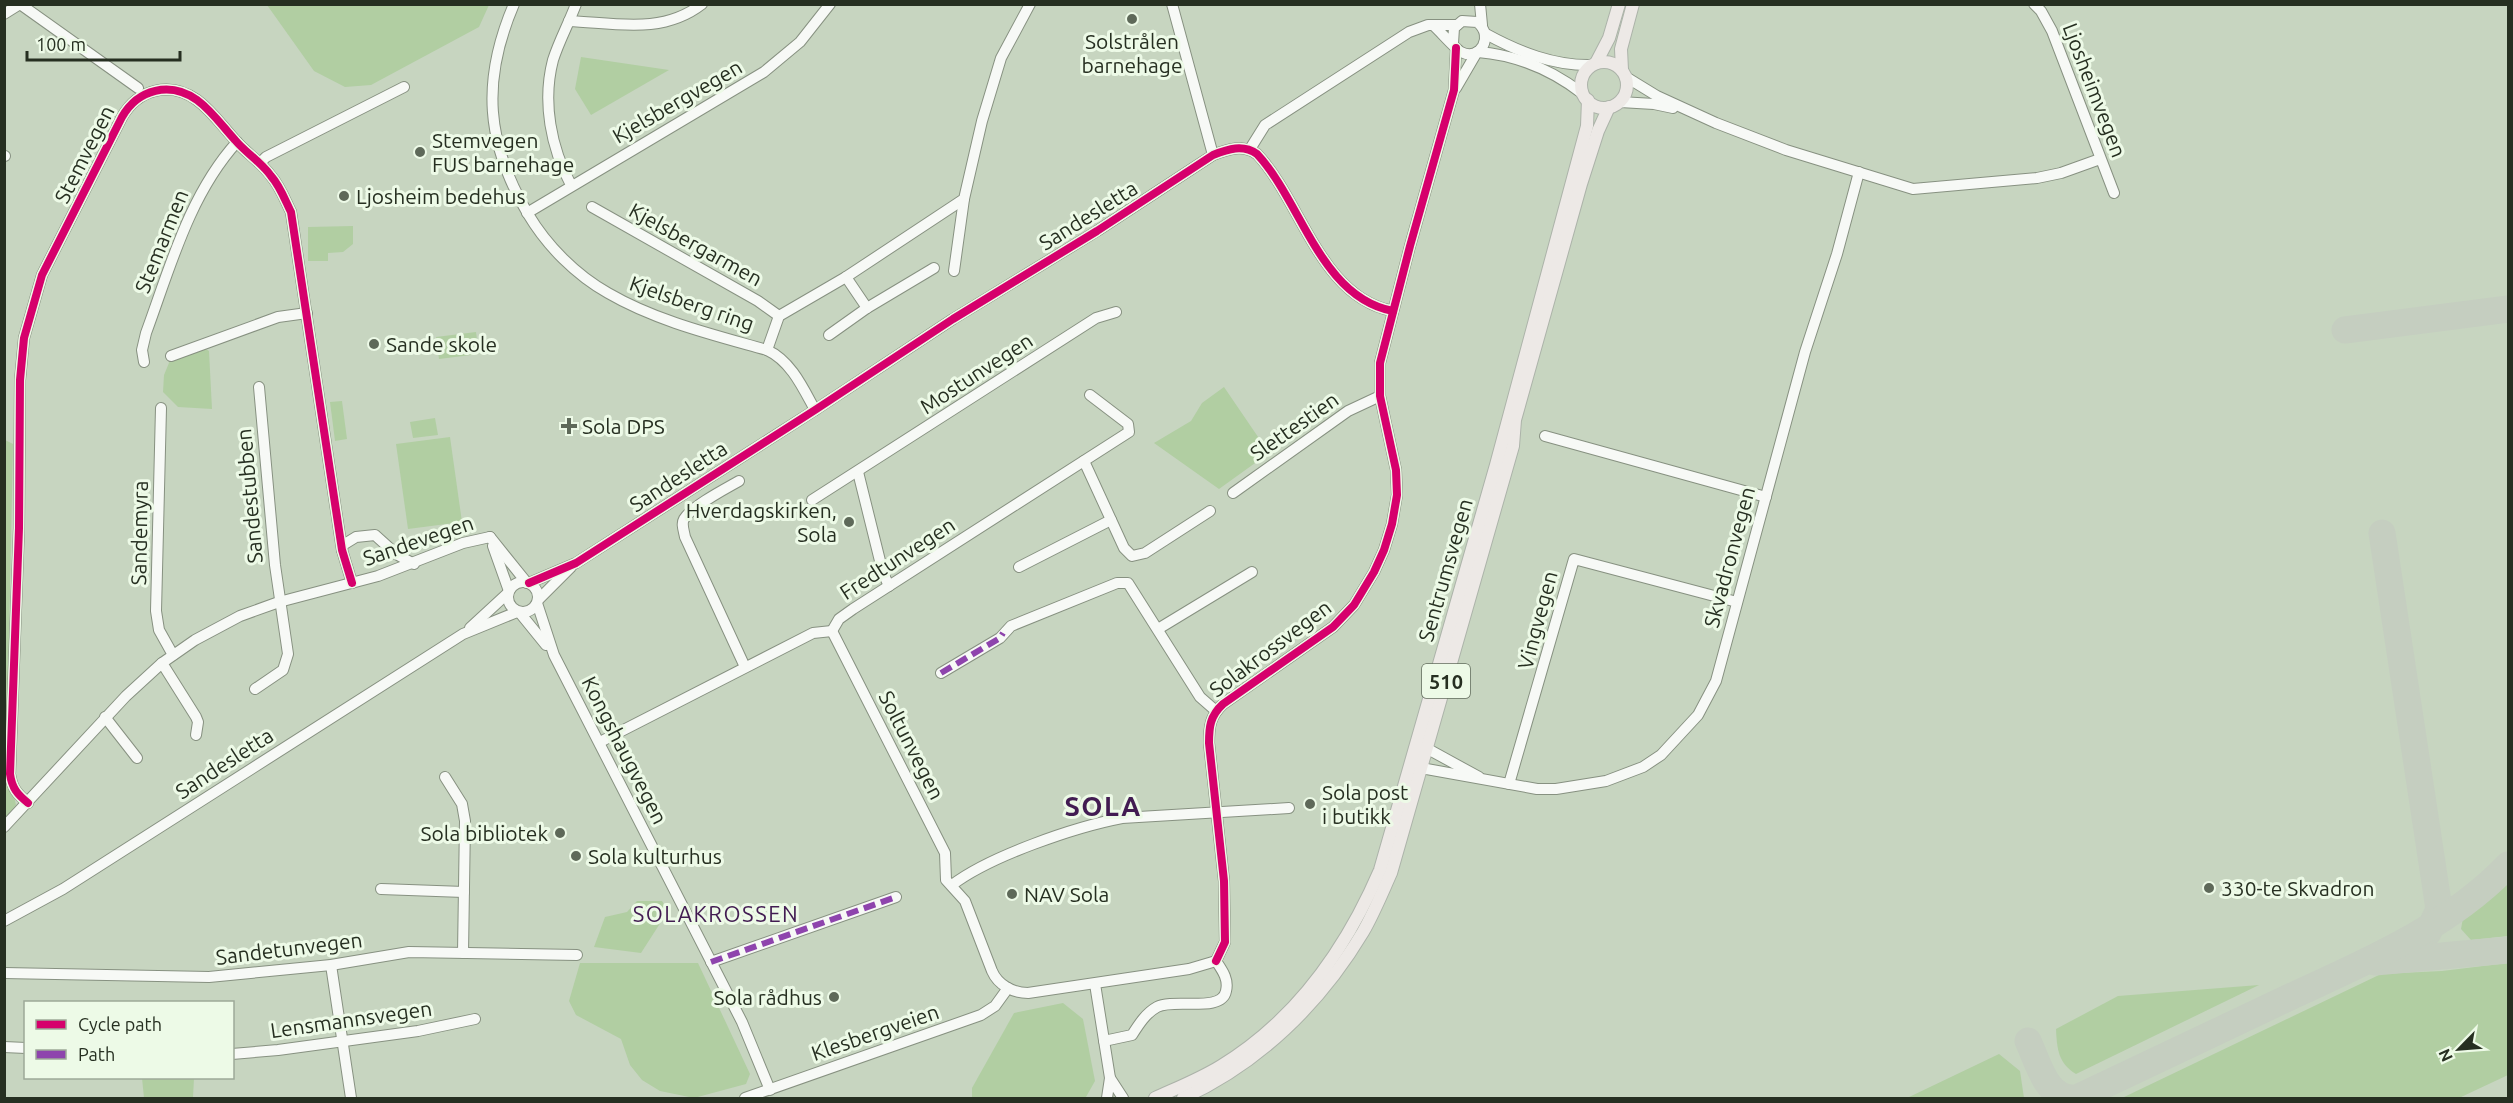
<svg xmlns="http://www.w3.org/2000/svg" width="2513" height="1103" font-family="Ubuntu,sans-serif">
<style>
.green{fill:#b1cea2}
.lines{fill:none;stroke-linecap:round;stroke-linejoin:round}
.taxiway{stroke:#c5cec0;stroke-width:27}
.minor-casing{stroke:#879181;stroke-width:12}
.major-casing{stroke:#acb3a9;stroke-width:14}
.minor{stroke:#f7f9f6;stroke-width:10}
.major{stroke:#ede9e6;stroke-width:12}
.quiet{stroke:#8e44ad;stroke-width:6;stroke-dasharray:12 6;stroke-linecap:butt}
.cycleway-casing{stroke:#edfae7;stroke-width:11}
.cycleway{stroke:#d6006c;stroke-width:8}
.poi-dot{fill:#5e6959;stroke:#edfae7;stroke-width:2}
.labels{text-anchor:middle;dominant-baseline:central;stroke-width:6;stroke-linejoin:round;paint-order:stroke}
.shield{fill:#edfae7;stroke:#626c5c;stroke-width:1.5}
.shield-label{font-size:20px;font-weight:bold;fill:#262f21}
.poi-label{font-size:21px;fill:#262f21;stroke:#edfae7;text-anchor:start}
.street-label{font-size:21px;fill:#262f21;stroke:#edfae7}
.neighbourhood-label{font-size:22px;letter-spacing:1.5px;fill:#421c52;stroke:#edfae7}
.district-label{font-size:27px;font-weight:bold;letter-spacing:1.5px;fill:#421c52;stroke:#edfae7}
</style>
<rect width="100%" height="100%" fill="#c7d5c0"/>
<g class="green">
<polygon points="267,5 489,5 479,27 371,85 345,87 314,71"/>
<polygon points="581,57 669,70 591,115 575,89"/>
<polygon points="353,226 353,244 343,252 328,253 328,261 308,261 308,227"/>
<polygon points="476,332 479,354 439,359 436,337"/>
<polygon points="204,348 209,351 212,409 178,407 163,392 164,375 171,358"/>
<polygon points="1224,387 1269,453 1219,489 1154,443 1191,421 1202,403"/>
<polygon points="342,401 347,439 335,441 330,402"/>
<polygon points="435,418 438,435 413,438 410,422"/>
<polygon points="450,437 462,522 408,529 396,444"/>
<polygon points="5,440 13,444 6,785 14,796 16,805 5,818"/>
<polygon points="2508,881 2508,936 2471,940 2461,929 2463,918"/>
<polygon points="637,901 662,901 668,911 641,953 594,947 605,917 627,912"/>
<polygon points="580,963 698,963 750,1074 746,1084 694,1098 660,1091 642,1080 630,1065 621,1039 576,1015 569,1001"/>
<polygon points="2508,963 2508,1075 2459,1098 2122,1098 2381,974 2442,971"/>
<path d="M 2259,985 L 2076,1074 C 2058,1063 2057,1049 2056,1029 L 2118,996 Z"/>
<polygon points="1063,1003 1083,1019 1095,1081 1086,1097 972,1098 972,1088 1014,1013"/>
<polygon points="1999,1054 2020,1071 2024,1098 1907,1098"/>
<polygon points="142,1078 194,1078 193,1098 144,1098"/>
</g>
<g class="lines">
<g class="taxiway">
<polyline points="2345,330 2508,309"/>
<polyline points="2382,533 2439,909 2428,933"/>
<polyline points="2375,962 2508,950"/>
<path d="M 2028,1041 C 2039,1064 2046,1101 2077,1098 C 2149,1064 2220,1030 2292,996 C 2368,961 2450,926 2508,865"/>
</g>
<g class="minor-casing">
<g id="minor">
<polyline points="20,4 138,88"/>
<path d="M 514,4 C 481,81 486,143 528,214 C 547,246 576,275 608,293 C 656,321 714,335 767,350 C 791,361 803,388 815,410"/>
<polyline points="1172,4 1213,155"/>
<polyline points="1480,4 1482,25"/>
<polyline points="2034,4 2041,11 2052,31 2114,193"/>
<polyline points="4,14 20,4"/>
<path d="M 569,21 C 615,23 662,35 702,4"/>
<path d="M 1433,25 C 1440,31 1455,49 1461,52 C 1480,62 1495,36 1477,22 L 1462,21 L 1454,28 L 1453,43"/>
<path d="M 1486,34 C 1519,52 1554,66 1592,65"/>
<path d="M 1478,52 C 1516,55 1552,70 1583,94"/>
<polyline points="1626,77 1657,96 1716,123 1786,150 1913,189 2037,178 2061,173 2100,159"/>
<polyline points="1456,88 1477,52"/>
<polyline points="1620,102 1654,104 1673,108"/>
<polyline points="1250,149 1265,125 1409,32 1428,25 1457,25"/>
<polyline points="4,156 5,156"/>
<polyline points="260,163 266,157 404,87"/>
<path d="M 571,185 C 551,148 542,102 553,60 C 559,41 569,23 576,4"/>
<polyline points="592,207 758,301 779,316"/>
<polyline points="527,213 764,72 800,42 830,4"/>
<polyline points="954,271 964,199"/>
<polyline points="846,277 867,308"/>
<polyline points="829,335 867,308 934,268"/>
<polyline points="767,350 779,316 846,277 964,199 982,121 1001,58 1030,4"/>
<polyline points="171,356 278,317 307,313"/>
<path d="M 144,362 L 142,350 L 146,333 C 170,268 189,195 237,142"/>
<polyline points="161,408 156,611 159,630 173,655"/>
<polyline points="1545,436 1766,497"/>
<polyline points="1084,461 1124,548 1132,556 1145,553 1210,511"/>
<polyline points="858,472 883,573 889,586"/>
<path d="M 739,481 C 725,489 692,506 684,519 C 681,524 684,531 685,537 L 745,667"/>
<polyline points="1233,493 1348,411 1380,396"/>
<polyline points="812,500 1096,318 1116,312"/>
<polyline points="490,537 527,583"/>
<polyline points="493,546 509,591"/>
<polyline points="342,550 343,545 356,537 375,535 396,554 414,564"/>
<polyline points="1019,567 1111,520"/>
<circle cx="523" cy="597" r="15"/>
<path d="M 529,583 L 576,563 L 815,410 L 953,319 L 1097,231 L 1213,155 C 1228,149 1243,144 1257,154 C 1302,202 1320,297 1393,311"/>
<polyline points="538,600 571,567"/>
<polyline points="537,603 554,655 742,1022 770,1090"/>
<polyline points="520,613 546,645"/>
<polyline points="470,628 508,593"/>
<polyline points="1158,629 1252,572"/>
<path d="M 832,631 L 945,853 L 946,880 L 965,901 L 992,971 C 998,985 1013,993 1028,993 L 1189,969 L 1216,961"/>
<polyline points="832,631 839,619 853,609 1129,432 1128,424 1090,395"/>
<polyline points="162,663 196,717 198,722 196,735"/>
<polyline points="941,673 1000,638 1011,626 1117,583 1128,583 1200,697 1216,711"/>
<polyline points="255,689 283,670 288,654 275,565 259,387"/>
<polyline points="105,717 137,758"/>
<polyline points="600,742 813,633 832,631"/>
<polyline points="1421,751 1426,748 1479,777"/>
<polyline points="1416,761 1421,768 1537,789 1556,789 1606,781 1643,767 1661,755 1698,715 1716,681 1805,352 1837,254 1859,172"/>
<polyline points="445,777 462,804 465,821 463,953"/>
<polyline points="1509,784 1574,559 1737,602"/>
<path d="M 28,803 C 17,794 12,788 10,774 L 19,528 L 20,380 L 24,338 L 42,275 L 122,117 C 138,89 170,81 197,100 C 212,111 223,127 235,140 C 246,153 261,162 271,176 C 280,186 285,200 291,212 L 342,550 L 352,583"/>
<polyline points="4,827 126,696 162,663 195,640 240,616 279,602 378,576 463,543 490,537"/>
<path d="M 952,885 C 990,856 1075,827 1122,818 L 1289,808"/>
<polyline points="381,889 464,892"/>
<polyline points="4,921 63,889 463,634 517,612"/>
<path d="M 1216,961 L 1225,942 L 1224,881 L 1209,743 C 1209,727 1210,716 1223,704 L 1333,627 L 1354,605 L 1374,572 L 1384,550 L 1392,524 L 1397,495 L 1396,470 L 1380,396 L 1380,363 L 1410,246 L 1454,90 L 1456,48"/>
<polyline points="711,962 896,897"/>
<polyline points="331,965 351,1098"/>
<polyline points="4,973 209,977 331,965 409,952 577,955"/>
<polyline points="1095,984 1110,1078 1107,1098"/>
<path d="M 1104,1041 L 1132,1035 C 1139,1024 1146,1013 1157,1007 C 1174,998 1222,1013 1226,991 C 1229,979 1222,970 1216,961"/>
<polyline points="4,1047 26,1048"/>
<polyline points="232,1054 278,1050 418,1031 475,1019"/>
<polyline points="1110,1078 1123,1098"/>
<polyline points="745,1098 981,1015 995,1006 1008,988"/>
</g>
</g>
<g class="major-casing">
<g id="major">
<circle cx="1604" cy="85" r="23"/>
<polyline points="1596,63 1609,38 1619,4"/>
<polyline points="1622,70 1621,49 1633,4"/>
<path d="M 1155,1098 C 1177,1088 1200,1079 1221,1066 C 1295,1021 1346,949 1380,870 L 1496,465 L 1587,126 L 1588,100"/>
<path d="M 1183,1098 C 1259,1063 1320,1004 1363,932 C 1374,913 1382,893 1391,873 L 1513,446 L 1515,420 L 1581,184 L 1598,131 L 1609,107"/>
</g>
</g>
<use href="#minor" class="minor"/>
<use href="#major" class="major"/>
<g class="quiet">
<polyline points="941,673 1000,638 1003,633"/>
<polyline points="711,962 896,897"/>
</g>
<g class="cycleway-casing">
<g id="cycleway">
<path d="M 529,583 L 576,563 L 815,410 L 953,319 L 1097,231 L 1213,155 C 1228,149 1243,144 1257,154 C 1302,202 1320,297 1393,311"/>
<path d="M 28,803 C 17,794 12,788 10,774 L 19,528 L 20,380 L 24,338 L 42,275 L 122,117 C 138,89 170,81 197,100 C 212,111 223,127 235,140 C 246,153 261,162 271,176 C 280,186 285,200 291,212 L 342,550 L 352,583"/>
<path d="M 1216,961 L 1225,942 L 1224,881 L 1209,743 C 1209,727 1210,716 1223,704 L 1333,627 L 1354,605 L 1374,572 L 1384,550 L 1392,524 L 1397,495 L 1396,470 L 1380,396 L 1380,363 L 1410,246 L 1454,90 L 1456,48"/>
</g>
</g>
<use href="#cycleway" class="cycleway"/>
</g>
<g class="poi-dot">
<circle cx="1132" cy="19" r="6"/>
<circle cx="420" cy="152" r="6"/>
<circle cx="344" cy="196" r="6"/>
<circle cx="374" cy="344" r="6"/>
<path d="M566 417h6v6h6v6h-6v6h-6v-6h-6v-6h6z"/>
<circle cx="849" cy="522" r="6"/>
<circle cx="1310" cy="804" r="6"/>
<circle cx="560" cy="833" r="6"/>
<circle cx="576" cy="856" r="6"/>
<circle cx="2209" cy="888" r="6"/>
<circle cx="1012" cy="894" r="6"/>
<circle cx="834" cy="997" r="6"/>
</g>
<g class="labels">
<rect class="shield" x="1422" y="664" width="48" height="34" rx="4.5"/>
<g class="shield-label">
<text x="1446" y="681">510</text>
</g>
<g class="poi-label">
<text x="1132" y="41" text-anchor="middle">Solstrålen<tspan x="1132" dy="24">barnehage</tspan></text>
<text x="432" y="140">Stemvegen<tspan x="432" dy="24">FUS barnehage</tspan></text>
<text x="356" y="196">Ljosheim bedehus</text>
<text x="386" y="344">Sande skole</text>
<text x="582" y="426">Sola DPS</text>
<text x="837" y="510" text-anchor="end">Hverdagskirken,<tspan x="837" dy="24">Sola</tspan></text>
<text x="1322" y="792">Sola post<tspan x="1322" dy="24">i butikk</tspan></text>
<text x="548" y="833" text-anchor="end">Sola bibliotek</text>
<text x="588" y="856">Sola kulturhus</text>
<text x="2221" y="888">330-te Skvadron</text>
<text x="1024" y="894">NAV Sola</text>
<text x="822" y="997" text-anchor="end">Sola rådhus</text>
</g>
<g class="street-label">
<text transform="translate(2095 90) rotate(69)">Ljosheimvegen</text>
<text transform="translate(677 101) rotate(-30)">Kjelsbergvegen</text>
<text transform="translate(84 154) rotate(-63)">Stemvegen</text>
<text transform="translate(1088 215) rotate(-32)">Sandesletta</text>
<text transform="translate(161 241) rotate(-68)">Stemarmen</text>
<text transform="translate(696 244) rotate(29)">Kjelsbergarmen</text>
<text transform="translate(692 303) rotate(19)">Kjelsberg ring</text>
<text transform="translate(976 373) rotate(-33)">Mostunvegen</text>
<text transform="translate(1294 426) rotate(-35)">Slettestien</text>
<text transform="translate(678 476) rotate(-33)">Sandesletta</text>
<text transform="translate(249 496) rotate(-95)">Sandestubben</text>
<text transform="translate(139 533) rotate(-89)">Sandemyra</text>
<text transform="translate(418 540) rotate(-19)">Sandevegen</text>
<text transform="translate(1729 557) rotate(-75)">Skvadronvegen</text>
<text transform="translate(897 558) rotate(-33)">Fredtunvegen</text>
<text transform="translate(1445 570) rotate(-74)">Sentrumsvegen</text>
<text transform="translate(1537 620) rotate(-75)">Vingvegen</text>
<text transform="translate(1270 648) rotate(-37)">Solakrossvegen</text>
<text transform="translate(912 745) rotate(63)">Soltunvegen</text>
<text transform="translate(625 750) rotate(63)">Kongshaugvegen</text>
<text transform="translate(224 763) rotate(-33)">Sandesletta</text>
<text transform="translate(289 948) rotate(-7)">Sandetunvegen</text>
<text transform="translate(351 1019) rotate(-8)">Lensmannsvegen</text>
<text transform="translate(875 1032) rotate(-19)">Klesbergveien</text>
</g>
<g class="neighbourhood-label">
<text x="716" y="913">SOLAKROSSEN</text>
</g>
<g class="district-label">
<text x="1103" y="806">SOLA</text>
</g>
</g>
<rect width="2513" height="1103" fill="none" stroke="#262f21" stroke-width="12"/>
<rect x="24" y="1001" width="210" height="78" fill="#edfae7" stroke="#9da998" stroke-width="1.5"/>
<rect x="36" y="1020" width="30" height="9" fill="#d6006c" stroke="#9da998" stroke-width="1.5"/>
<text x="78" y="1031" font-size="18" fill="#262f21">Cycle path</text>
<rect x="36" y="1050" width="30" height="9" fill="#8e44ad" stroke="#9da998" stroke-width="1.5"/>
<text x="78" y="1061" font-size="18" fill="#262f21">Path</text>
<g transform="translate(2459 1049) rotate(245)" stroke="#edfae7" stroke-width="4.5" paint-order="stroke">
<path d="M0-4.5L10 22L0 15L-10 22Z" fill="#262f21"/>
<text y="-9" font-size="16" font-weight="bold" text-anchor="middle" fill="#262f21">N</text>
</g>
<path d="M27 51v9h153v-9" fill="none" stroke="#262f21" stroke-width="3"/>
<text x="36" y="51" font-size="18" fill="#262f21" stroke="#edfae7" stroke-width="4.5" paint-order="stroke">100 m</text>
</svg>
